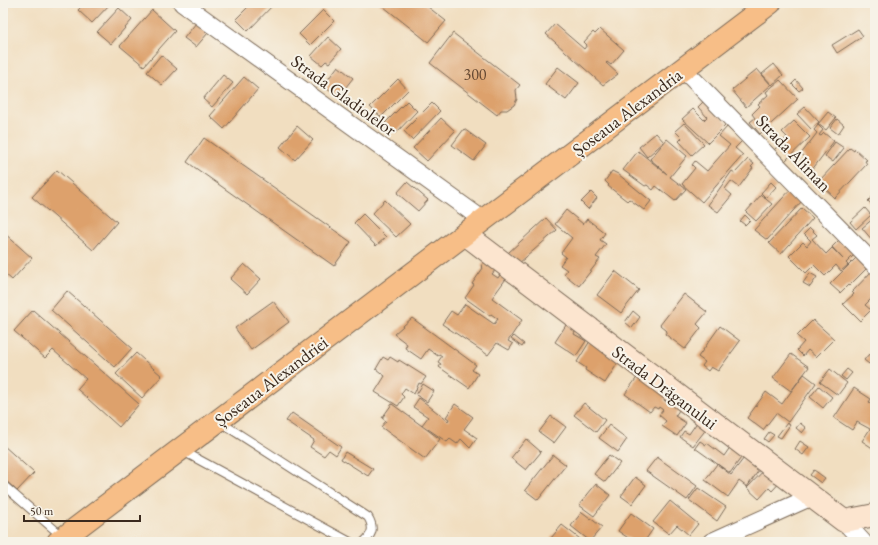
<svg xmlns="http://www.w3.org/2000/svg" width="878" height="545" font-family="'EB Garamond',serif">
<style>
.building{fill:#dda16c}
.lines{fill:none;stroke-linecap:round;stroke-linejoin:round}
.lane-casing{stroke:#7b6957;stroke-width:10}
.street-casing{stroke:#7b6957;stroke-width:19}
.secondary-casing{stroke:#7b6957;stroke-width:24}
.primary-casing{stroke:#7b6957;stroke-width:24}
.lane{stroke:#fff;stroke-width:8}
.street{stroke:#fff;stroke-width:17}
.secondary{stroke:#fce5cf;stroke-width:22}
.primary{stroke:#f7be87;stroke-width:22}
.labels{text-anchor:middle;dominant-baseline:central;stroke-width:4;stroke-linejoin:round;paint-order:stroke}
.number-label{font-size:16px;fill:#644832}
.street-label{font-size:18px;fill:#3b2a1e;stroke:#f7f3e8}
</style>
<rect width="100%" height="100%" fill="#f7f3e8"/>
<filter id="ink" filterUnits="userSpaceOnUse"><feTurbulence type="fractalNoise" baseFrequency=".025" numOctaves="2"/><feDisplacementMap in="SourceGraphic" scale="8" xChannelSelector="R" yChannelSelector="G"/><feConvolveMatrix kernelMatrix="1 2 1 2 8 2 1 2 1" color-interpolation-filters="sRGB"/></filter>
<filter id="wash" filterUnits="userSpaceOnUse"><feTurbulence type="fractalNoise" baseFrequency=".012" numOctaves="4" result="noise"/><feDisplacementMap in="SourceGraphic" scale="16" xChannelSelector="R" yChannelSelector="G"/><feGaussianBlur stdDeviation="0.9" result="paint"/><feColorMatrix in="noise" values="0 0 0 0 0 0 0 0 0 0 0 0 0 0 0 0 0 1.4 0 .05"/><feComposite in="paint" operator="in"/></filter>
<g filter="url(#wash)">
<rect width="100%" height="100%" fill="#f1dec0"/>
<g id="blocks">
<g class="building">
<polygon points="85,3 111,3 92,23 78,10"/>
<polygon points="252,3 275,3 248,31 236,19"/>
<polygon points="379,3 423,3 446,21 428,42"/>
<polygon points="119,8 132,20 111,44 97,32"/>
<polygon points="152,10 175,31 144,66 120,46"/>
<polygon points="323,10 334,21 310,45 299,34"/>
<polygon points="196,23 208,33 196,47 184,38"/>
<polygon points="555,24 584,49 587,45 584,42 593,32 595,34 600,29 624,50 611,65 607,62 606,63 618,74 603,85 546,34"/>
<polygon points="858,29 863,36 837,53 832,45"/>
<polygon points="453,33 520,85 516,90 517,99 514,105 507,110 501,110 497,115 430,63"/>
<polygon points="328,37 341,49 329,63 326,61 322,65 311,56"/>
<polygon points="161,55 177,69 162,85 147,72"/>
<polygon points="774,64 783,75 772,85 762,74"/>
<polygon points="338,66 353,78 338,97 323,86"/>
<polygon points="558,67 579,83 566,100 545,84"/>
<polygon points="757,69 771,85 746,107 732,90"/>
<polygon points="223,75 233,83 212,107 203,99"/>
<polygon points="244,77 258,89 224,129 210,116"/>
<polygon points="398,79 408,90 381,117 370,107"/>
<polygon points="780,80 798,99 760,134 750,122 755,118 752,114 760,106 758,104 768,95 766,92"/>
<polygon points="796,80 803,88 799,91 792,84"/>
<polygon points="407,101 417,111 396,133 385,123"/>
<polygon points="704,101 728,123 708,143 682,119 693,109 704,120 707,117 698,107"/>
<polygon points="432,103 440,111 412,140 404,131"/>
<polygon points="805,107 819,122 811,129 797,114"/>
<polygon points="828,112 836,118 826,130 818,124"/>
<polygon points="441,118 455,131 427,161 413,148"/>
<polygon points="837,119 844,125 838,134 830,128"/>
<polygon points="794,121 810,137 785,161 774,150 787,137 782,132"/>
<polygon points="684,123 704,144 692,155 679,141 682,138 675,131"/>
<polygon points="818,125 823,130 819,135 821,136 824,133 834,141 811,171 801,163 805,157 801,154 817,133 814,130"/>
<polygon points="297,126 313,140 295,160 280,147"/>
<polygon points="727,127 742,141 735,148 743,155 702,202 682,184 695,168 692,165 695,161 707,171 730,145 719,136"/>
<polygon points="464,129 486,145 474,161 452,145"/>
<polygon points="656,133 664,142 647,157 639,147"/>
<polygon points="204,138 351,242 334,266 187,162"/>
<polygon points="667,139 687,156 670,177 686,189 675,201 656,186 653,190 647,185 645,186 623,170 638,151 667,174 650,159"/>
<polygon points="835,142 844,148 833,162 825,156"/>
<polygon points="850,148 854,151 855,149 867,160 865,161 867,164 835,198 818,182"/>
<polygon points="748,159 754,164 751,167 753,168 739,187 731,181 725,189 732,195 718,212 708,205 732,171 735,173"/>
<polygon points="57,170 117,222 93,250 32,197"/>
<polygon points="612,171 618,174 651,201 644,210 629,199 627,201 608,186 609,185 605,181"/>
<polygon points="407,182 428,200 418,211 397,193"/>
<polygon points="771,182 776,187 766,198 761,193"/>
<polygon points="791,189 801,202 767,240 754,230"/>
<polygon points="591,192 597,198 588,209 581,202"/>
<polygon points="875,194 875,207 868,201"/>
<polygon points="761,195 772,204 756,221 746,212"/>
<polygon points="385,200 410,224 396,237 372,214"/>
<polygon points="802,208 813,218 781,254 769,243"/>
<polygon points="865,208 871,215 856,229 850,222"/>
<polygon points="566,210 583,224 587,219 605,233 600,240 606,244 596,257 600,259 579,286 564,274 567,270 560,265 566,257 561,253 572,238 555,224"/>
<polygon points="363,214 386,237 376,246 354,223"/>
<polygon points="745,215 750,220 745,225 740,221"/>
<polygon points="875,217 875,239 873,241 862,228"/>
<polygon points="546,218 557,230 518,264 508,253"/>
<polygon points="810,228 817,235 812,239 826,254 832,248 843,259 832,247 843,236 857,252 846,263 848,265 841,271 836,265 825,276 814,265 806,273 789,256 803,242 807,246 811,241 804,234"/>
<polygon points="3,232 32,258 12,280 3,272"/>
<polygon points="856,258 867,268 849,286 848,285 840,293 830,284"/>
<polygon points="486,259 497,268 492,274 498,278 502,272 508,276 492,298 522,320 508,341 513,344 509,350 497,343 488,355 442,324 451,311 457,315 465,304 494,324 498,319 491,314 490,316 465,298 474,285 472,284 483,268 481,266"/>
<polygon points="244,264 261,279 247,294 230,279"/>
<polygon points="873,270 875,272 875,295 865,305 871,310 860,321 843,304 854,294 852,292"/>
<polygon points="615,271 639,290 621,313 597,295"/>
<polygon points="810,273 817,277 810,287 803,283"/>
<polygon points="67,291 132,348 115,367 51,310"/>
<polygon points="684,294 707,312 697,324 701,328 685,349 665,334 667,331 660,325"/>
<polygon points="273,301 289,322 251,350 235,328"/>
<polygon points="33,310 139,404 119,427 77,389 86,379 53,350 45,358 14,331"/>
<polygon points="633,311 640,317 632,328 625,322"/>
<polygon points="412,318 476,365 472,370 478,374 469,388 439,367 441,364 438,362 442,356 439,354 438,356 428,349 421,359 405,348 407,344 394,334"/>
<polygon points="813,320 834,339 816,357 808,350 803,356 797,350 804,342 797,336"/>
<polygon points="568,322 577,328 574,334 586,341 576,356 555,342"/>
<polygon points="720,326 740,341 718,371 711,367 708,371 702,366 705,362 698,357"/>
<polygon points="514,336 524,344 522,347 511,339"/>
<polygon points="590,341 621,358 605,383 585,370 586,368 577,362"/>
<polygon points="136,353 162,376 142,398 116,374"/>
<polygon points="791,354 809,367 791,391 773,378"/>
<polygon points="869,354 874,359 869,364 864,360"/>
<polygon points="383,357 388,360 390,357 398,362 399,360 426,377 421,384 419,383 414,394 405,388 401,394 404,397 398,406 375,392 385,376 376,369"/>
<polygon points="830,369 847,383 838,395 820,382"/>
<polygon points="847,369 852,373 846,380 841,376"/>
<polygon points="641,372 667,395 664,400 670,405 673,400 682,406 675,416 686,423 677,436 662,426 666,421 659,415 663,410 659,407 658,409 654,407 650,412 625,394"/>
<polygon points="804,374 816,383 788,422 776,413 763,430 747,418 766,392 782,404"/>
<polygon points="423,384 434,391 427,402 416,395"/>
<polygon points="819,386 832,397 823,408 810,397"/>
<polygon points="854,388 871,399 869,402 875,406 874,449 862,441 870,429 857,422 852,430 834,418"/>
<polygon points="419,398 448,421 449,419 446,417 455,404 473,417 464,429 477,438 470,448 461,439 457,444 450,439 447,442 422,425 428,417 413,407"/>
<polygon points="584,403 605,420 596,432 574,415"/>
<polygon points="392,404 440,439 425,459 381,427 386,421 382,418"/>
<polygon points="292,413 341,447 336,455 329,450 324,456 310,447 314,440 286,421"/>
<polygon points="551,416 566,427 554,443 539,432"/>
<polygon points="698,421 711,423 693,446 680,437 684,431 689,434"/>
<polygon points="787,423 790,425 781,438 777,436"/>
<polygon points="800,423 806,428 802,433 796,428"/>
<polygon points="609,425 627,439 618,452 599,438"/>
<polygon points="769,432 774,435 768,442 764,439"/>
<polygon points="526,439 541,452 526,470 511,458"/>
<polygon points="700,441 706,445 707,443 724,456 731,446 746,451 730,473 695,448"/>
<polygon points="800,441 809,447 803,455 795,449"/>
<polygon points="3,445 34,473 17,491 3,478"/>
<polygon points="345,452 373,469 368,476 341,459"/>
<polygon points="747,454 764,463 747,487 739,481 728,497 705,480 717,464 731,475"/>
<polygon points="553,455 566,465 538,500 525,490"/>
<polygon points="609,455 620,463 605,482 594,474"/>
<polygon points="657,457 697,486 687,500 646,471"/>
<polygon points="769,465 783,479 772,491 769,488 759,499 747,488"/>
<polygon points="814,470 825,478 821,483 810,475"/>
<polygon points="635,477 646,485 632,504 621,496"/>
<polygon points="596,484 610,495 594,516 579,505"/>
<polygon points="698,488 726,507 717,521 689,500"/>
<polygon points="670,501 698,524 689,535 677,525 669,534 653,522"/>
<polygon points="582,512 602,527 590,541 571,526"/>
<polygon points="631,513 653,529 644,542 634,542 618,531"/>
<polygon points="562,525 584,542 556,542 551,538"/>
</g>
</g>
</g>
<g filter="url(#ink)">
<use href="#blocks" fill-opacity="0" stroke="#7b6957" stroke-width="1"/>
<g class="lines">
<g class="lane-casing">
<g id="lane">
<path d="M 220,422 L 368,517 C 374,527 373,534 364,542"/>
<polyline points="181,450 350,542"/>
<polyline points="3,485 63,537"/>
</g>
</g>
<g class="street-casing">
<g id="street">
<polyline points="182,3 483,220"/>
<polyline points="683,69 875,265"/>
<polyline points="844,521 863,542"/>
<polyline points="711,542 813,496"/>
</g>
</g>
<g class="secondary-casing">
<polyline id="secondary" points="465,234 844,521 875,515"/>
</g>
<g class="primary-casing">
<polyline id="primary" points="58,542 770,3"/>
</g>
<use href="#lane" class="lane"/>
<use href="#street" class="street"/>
<use href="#secondary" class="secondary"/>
<use href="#primary" class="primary"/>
</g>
</g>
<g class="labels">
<g class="number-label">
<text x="475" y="74">300</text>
</g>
<g class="street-label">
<text transform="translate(344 95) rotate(36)">Strada Gladiolelor</text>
<text transform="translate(627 112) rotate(-37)">Șoseaua Alexandria</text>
<text transform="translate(794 153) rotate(46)">Strada Aliman</text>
<text transform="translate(271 381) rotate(-37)">Șoseaua Alexandriei</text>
<text transform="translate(665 387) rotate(37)">Strada Drăganului</text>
</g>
</g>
<rect width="878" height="545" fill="none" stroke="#f7f3e8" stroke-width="16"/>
<path d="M24 515v6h116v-6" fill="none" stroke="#3b2a1e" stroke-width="2"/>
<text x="30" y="515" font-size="12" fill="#3b2a1e" stroke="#f7f3e8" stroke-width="3" paint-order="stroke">50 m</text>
</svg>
